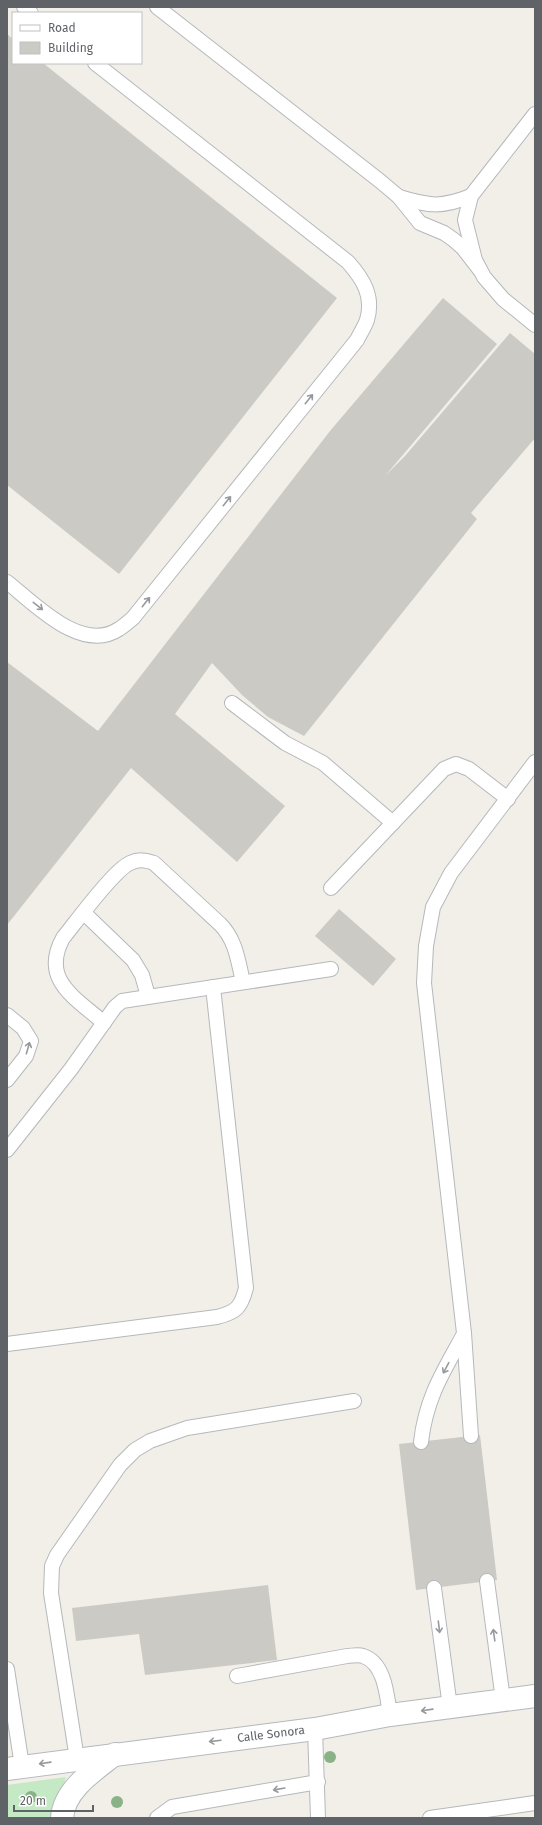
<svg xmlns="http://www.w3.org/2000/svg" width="542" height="1825" font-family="'Fira Sans',sans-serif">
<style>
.green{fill:#c5e8c5}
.building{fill:#cccac5}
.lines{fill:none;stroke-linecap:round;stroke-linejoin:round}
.service-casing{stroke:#b5b8bc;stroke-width:16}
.tertiary-casing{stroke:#b5b8bc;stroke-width:24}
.service{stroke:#fff;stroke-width:14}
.tertiary{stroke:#fff;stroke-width:22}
.tree{fill:#89b387}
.oneway{stroke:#979a9d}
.labels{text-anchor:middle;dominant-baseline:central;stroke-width:3;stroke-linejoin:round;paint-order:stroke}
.street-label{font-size:12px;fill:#5f6368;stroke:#fff}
</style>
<rect width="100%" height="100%" fill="#f1efe8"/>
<polygon class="green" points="66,1777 53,1818 7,1818 7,1785"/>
<g class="building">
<polygon points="7,34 13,39 13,63 43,63 337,298 119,574 7,485"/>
<polygon points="443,298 497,344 385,476 405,456 510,333 535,354 535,438 471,513 477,519 304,736 268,717 242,695 212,663 175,714 285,806 237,862 131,768 7,925 7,662 98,731 330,431"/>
<polygon points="339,909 396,959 373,986 315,936"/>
<polygon points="480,1435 497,1580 416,1590 399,1444"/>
<polygon points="268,1585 277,1660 145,1675 139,1634 76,1641 72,1608"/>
</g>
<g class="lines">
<g class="service-casing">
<g id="service">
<polyline points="24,7 31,13"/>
<polyline points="157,7 380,181 399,197 420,223 444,233 454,240 463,248 480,270"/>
<polyline points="535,114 471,196 465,220 475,260 484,277 503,299 535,325"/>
<path d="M 399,197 C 429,206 441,208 471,196"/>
<path d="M 7,582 C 34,603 81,654 119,629 C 124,626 128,622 133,618 L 357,340 C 360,334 365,326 367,320 C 374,296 363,279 348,262 L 95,63"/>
<polyline points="232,703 285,743 323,763 393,823"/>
<polyline points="331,888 444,769 456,764 469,769 508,799"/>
<polyline points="84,913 133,960 142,975 148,996"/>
<polyline points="7,1015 23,1028 31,1041 26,1056 7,1080"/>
<path d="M 104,1023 C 76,998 40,980 63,938 C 76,922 114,870 130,863 C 139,859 145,860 154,863 L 220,924 C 236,940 238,961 243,982"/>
<polyline points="7,1150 71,1069 115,1007 122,1001 331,969"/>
<path d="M 7,1344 L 217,1317 C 237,1312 241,1307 246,1288 L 213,987"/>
<polyline points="471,1436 464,1333 424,983 426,946 433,907 451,873 535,762"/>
<path d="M 421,1442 C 426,1398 443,1372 464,1334"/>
<polyline points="487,1581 503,1700"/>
<polyline points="434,1588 450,1707"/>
<polyline points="7,1669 22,1766"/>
<path d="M 237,1676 L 347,1656 C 352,1656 358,1654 363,1656 C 385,1663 387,1696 390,1715"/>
<polyline points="315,1729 318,1818"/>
<polyline points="77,1759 51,1593 52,1566 57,1555 120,1465 135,1450 150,1441 187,1428 354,1401"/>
<polyline points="157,1818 172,1807 318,1782"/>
<polyline points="430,1818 535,1803"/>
</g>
</g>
<g class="tertiary-casing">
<g id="tertiary">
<polyline points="7,1769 315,1729 390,1715 535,1696"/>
<path d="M 62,1818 C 64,1789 95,1770 115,1754"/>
</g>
</g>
<use href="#service" class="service"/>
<use href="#tertiary" class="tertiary"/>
</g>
<g class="tree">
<circle cx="330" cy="1757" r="6"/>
<circle cx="31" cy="1797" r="6"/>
<circle cx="117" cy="1802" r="6"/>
</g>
<defs><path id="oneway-shaft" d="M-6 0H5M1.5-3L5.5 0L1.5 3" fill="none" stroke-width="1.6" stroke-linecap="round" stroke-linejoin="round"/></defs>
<g class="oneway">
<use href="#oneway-shaft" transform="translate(309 399) rotate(-51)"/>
<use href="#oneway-shaft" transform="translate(227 501) rotate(-51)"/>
<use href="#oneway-shaft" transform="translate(146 602) rotate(-51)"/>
<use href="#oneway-shaft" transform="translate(38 606) rotate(38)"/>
<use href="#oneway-shaft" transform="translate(28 1048) rotate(-74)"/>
<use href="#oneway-shaft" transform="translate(446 1368) rotate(118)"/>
<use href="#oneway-shaft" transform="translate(439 1627) rotate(83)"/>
<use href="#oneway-shaft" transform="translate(494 1635) rotate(-98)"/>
<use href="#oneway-shaft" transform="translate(427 1710) rotate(172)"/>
<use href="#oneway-shaft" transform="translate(215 1741) rotate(173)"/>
<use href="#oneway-shaft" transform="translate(45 1763) rotate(172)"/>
<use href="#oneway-shaft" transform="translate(279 1789) rotate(170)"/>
</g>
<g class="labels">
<g class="street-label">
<text transform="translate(271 1734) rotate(-7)">Calle Sonora</text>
</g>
</g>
<rect width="542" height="1825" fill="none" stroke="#5f6368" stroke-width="16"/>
<rect x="12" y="12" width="130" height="52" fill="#ffffff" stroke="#bfc1c3"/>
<rect x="20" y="25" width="20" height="6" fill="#ffffff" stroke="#bfc1c3"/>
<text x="48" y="32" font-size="12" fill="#5f6368">Road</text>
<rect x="20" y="42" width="20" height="12" fill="#cccac5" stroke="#bfc1c3"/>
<text x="48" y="52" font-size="12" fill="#5f6368">Building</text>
<path d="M14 1805v6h79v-6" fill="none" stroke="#5f6368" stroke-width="2"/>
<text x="20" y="1805" font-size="12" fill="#5f6368" stroke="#ffffff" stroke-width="3" paint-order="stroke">20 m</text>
</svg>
